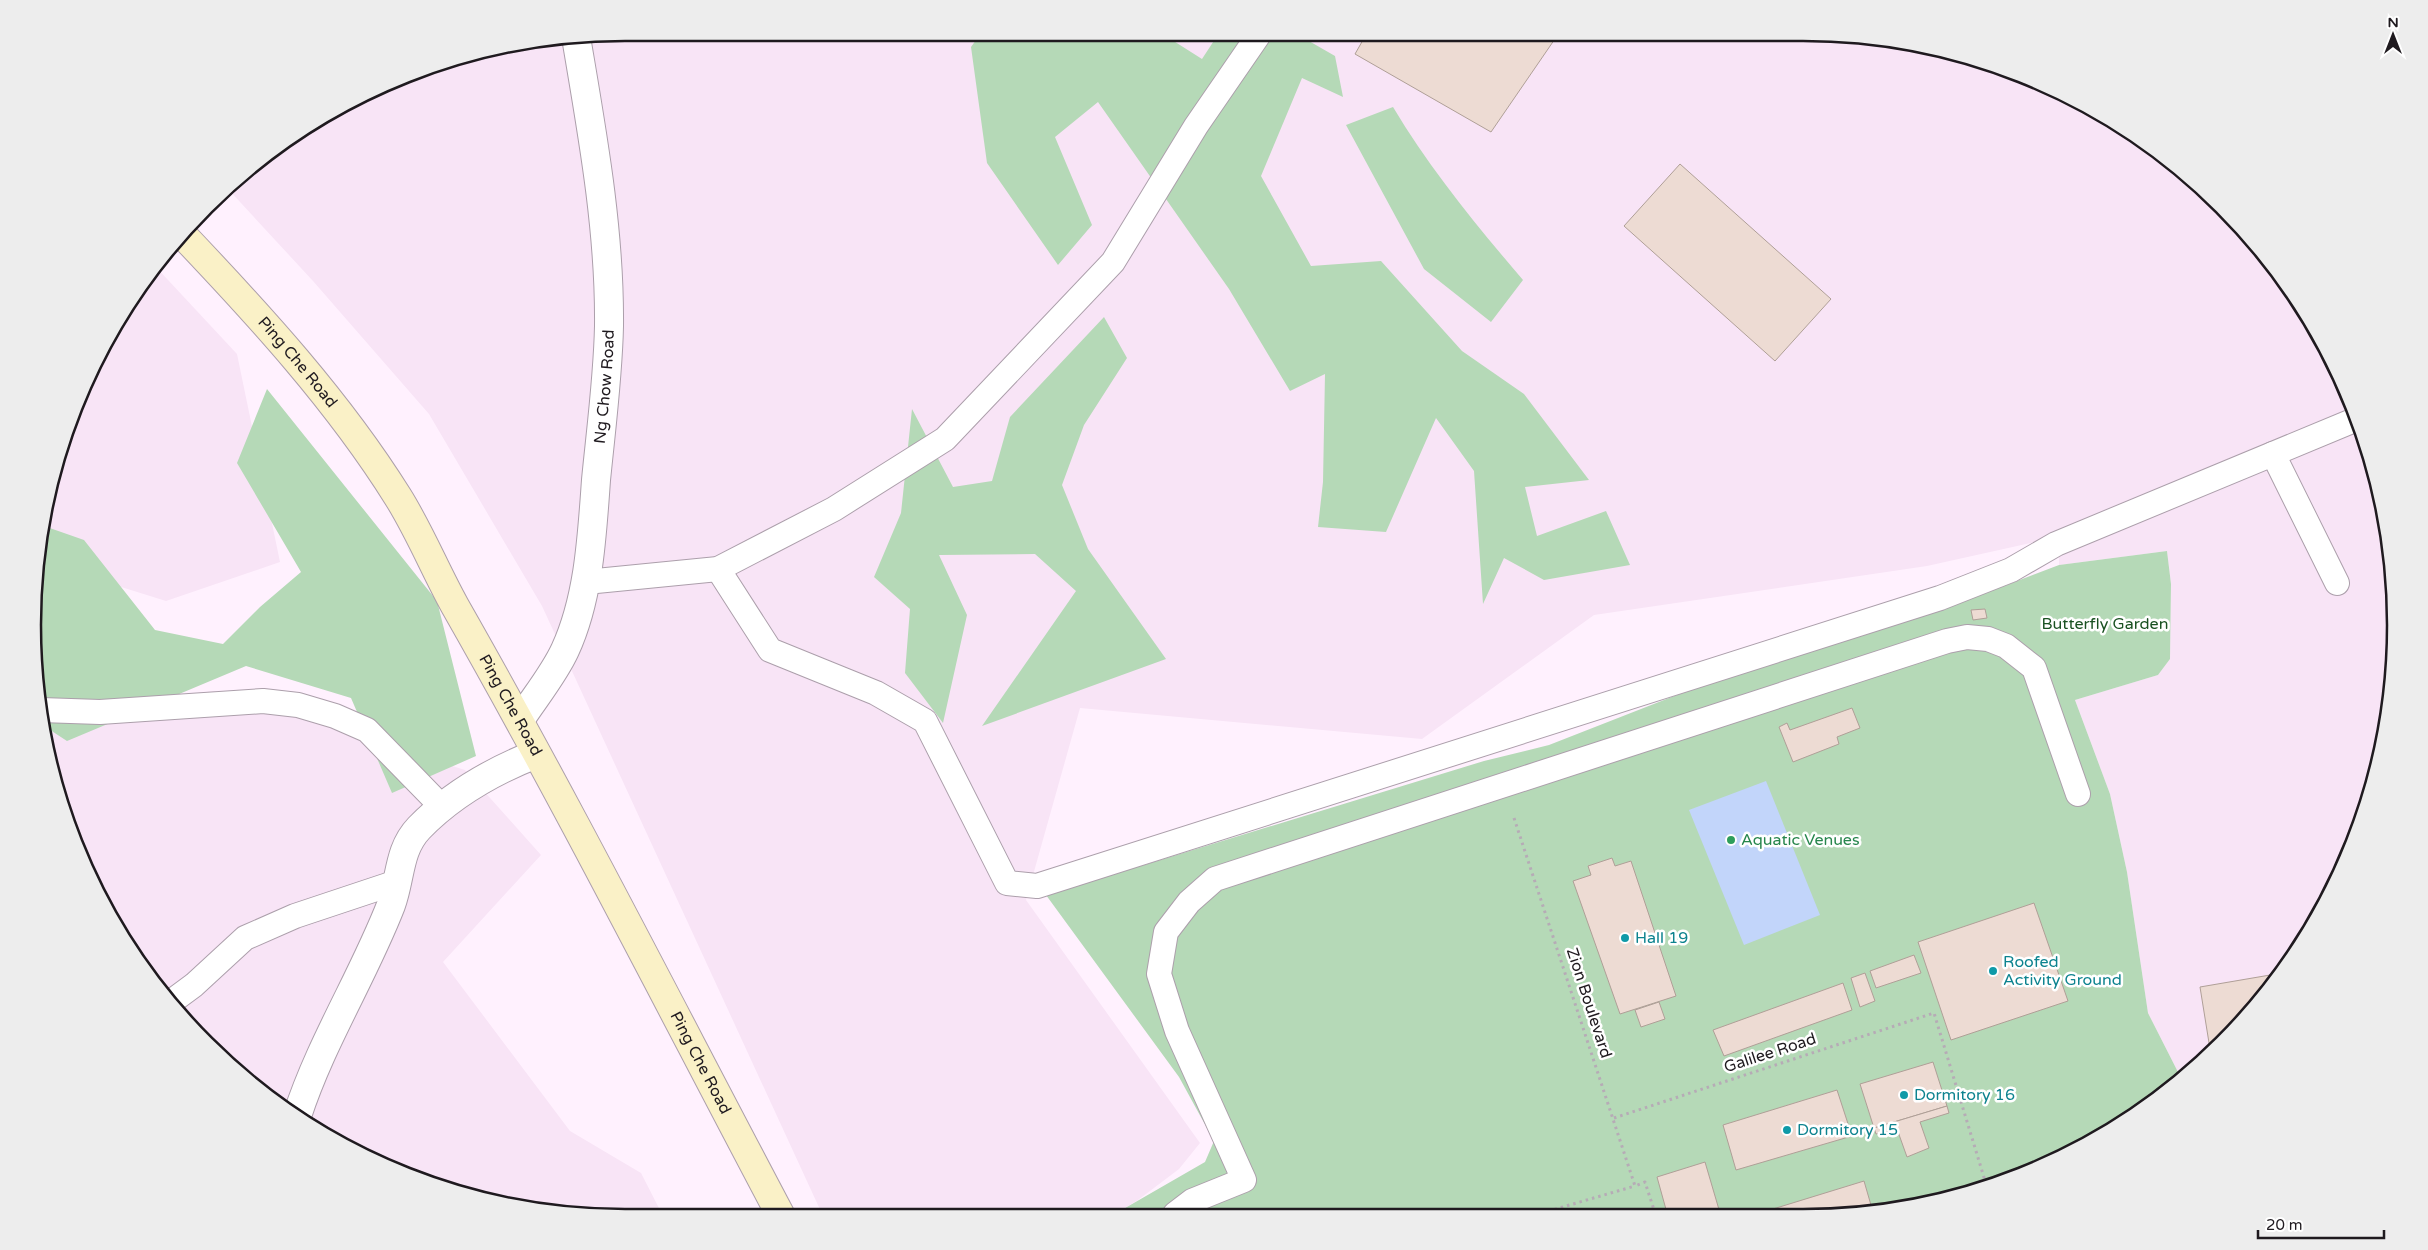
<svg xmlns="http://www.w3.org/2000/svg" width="2428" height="1250" font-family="'Varela Round',sans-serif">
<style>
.built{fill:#f8e4f6}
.green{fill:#b5d9b7}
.water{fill:#c2d5fa}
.building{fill:#eddbd3;stroke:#af9f97}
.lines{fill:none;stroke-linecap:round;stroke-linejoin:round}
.lane-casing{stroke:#ac9fab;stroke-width:26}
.street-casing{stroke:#ac9fab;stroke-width:30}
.secondary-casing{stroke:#ac9fab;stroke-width:30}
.path{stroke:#b6abb6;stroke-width:3;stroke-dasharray:2.5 4;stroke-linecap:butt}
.lane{stroke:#fff;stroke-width:24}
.street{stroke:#fff;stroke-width:28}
.secondary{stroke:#faf1c7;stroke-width:28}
.leisure-dot{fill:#2e9e5b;stroke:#fff;stroke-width:2}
.culture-dot{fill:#0f9aa8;stroke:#fff;stroke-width:2}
.labels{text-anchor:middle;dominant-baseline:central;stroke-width:5;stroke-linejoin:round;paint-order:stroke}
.street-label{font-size:16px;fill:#1f1a1f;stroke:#fff}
.park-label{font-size:16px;fill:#195121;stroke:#fff}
.leisure-label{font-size:16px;fill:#27864d;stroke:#fff;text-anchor:start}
.culture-label{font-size:16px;fill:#0d838f;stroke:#fff;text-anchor:start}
.rim{fill:none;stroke:#1f1a1f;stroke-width:2.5}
</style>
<rect width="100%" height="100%" fill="#fff1fe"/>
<g class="built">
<polygon points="625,33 1841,34 1957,53 2065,94 2164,155 2249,235 2316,329 2364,435 2390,548 2394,664 2375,779 2334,887 2248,1016 2180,1076 2148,1013 2127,872 2110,794 2075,700 2158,675 2170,659 2171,584 2167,551 2059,565 2059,553 2053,538 1927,566 1594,615 1422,739 1080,708 1026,900 1200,1143 1179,1169 1138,1200 1113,1215 823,1216 542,606 429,414 313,281 228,189 264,155 329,112 434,64 510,44"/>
<polygon points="155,266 237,354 280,562 166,601 38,561 53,472 78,398 132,296"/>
<polygon points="214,691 465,770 541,855 443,962 570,1131 641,1173 663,1216 587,1216 471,1197 363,1156 265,1095 206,1044 133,954 93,887 53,778 42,712"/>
</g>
<g class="green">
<polygon points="981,33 1161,33 1202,59 1219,33 1295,33 1335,56 1343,97 1302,78 1261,176 1311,266 1381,261 1462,351 1524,394 1589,480 1525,487 1537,536 1606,511 1630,565 1544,580 1504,558 1483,604 1474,471 1436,418 1386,532 1318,527 1323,482 1325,374 1290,391 1229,289 1098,102 1055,137 1092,225 1058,265 987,163 971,47"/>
<path d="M 1393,107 C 1430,169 1476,225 1523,280 L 1491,322 L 1424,269 L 1346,125 Z"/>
<polygon points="1104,317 1127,358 1084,425 1062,485 1088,549 1166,659 982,726 1076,591 1035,554 939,555 967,615 943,723 905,673 910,609 874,577 901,513 912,409 953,487 992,481 1010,417"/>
<polygon points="267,389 437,601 476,756 392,793 351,698 246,666 67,741 44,726 34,664 34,586 44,526 84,540 155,630 223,644 260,607 301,572 237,463"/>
<polygon points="2167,551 2171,584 2170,659 2158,675 2075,700 2110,794 2127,872 2148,1013 2180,1076 2132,1117 2029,1173 1881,1212 1113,1215 1205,1162 1214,1141 1179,1077 1046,895 1484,761 1549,745 1779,655 1970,599 2059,565"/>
</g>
<polygon class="water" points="1766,781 1820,915 1744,945 1689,810"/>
<g class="building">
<polygon points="1367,33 1559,33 1491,132 1355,54"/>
<polygon points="1680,164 1831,299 1775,361 1624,226"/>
<polygon points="1985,609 1987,618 1973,620 1971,610"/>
<polygon points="1852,708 1860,728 1837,737 1839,744 1793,762 1779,727 1787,723 1790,730"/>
<polygon points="1612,858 1615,866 1631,861 1676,996 1620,1014 1573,881 1591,875 1588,866"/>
<polygon points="2034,903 2068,1001 1951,1040 1918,942"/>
<polygon points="1914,955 1921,973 1876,988 1870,971"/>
<polygon points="1865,973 1875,1001 1860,1007 1851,978"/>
<polygon points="2276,974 2248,1016 2210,1049 2200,987"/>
<polygon points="1843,983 1852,1010 1724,1056 1713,1030"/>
<polygon points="1659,1002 1665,1019 1641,1027 1635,1010"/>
<polygon points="1933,1062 1947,1106 1874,1128 1860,1084"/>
<polygon points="1837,1090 1852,1136 1736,1170 1723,1125"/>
<polygon points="1947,1106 1949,1113 1920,1122 1929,1148 1907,1157 1897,1129 1876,1134 1874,1128"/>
<polygon points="1705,1162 1720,1213 1667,1213 1657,1177"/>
<polygon points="1864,1181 1873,1212 1760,1213"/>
</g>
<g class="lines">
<g class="lane-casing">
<g id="lane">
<polyline points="2273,454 2337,583"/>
<polyline points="718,569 770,650 876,693 925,721 1007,883 1037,886 1940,598 2011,570 2056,544 2357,419"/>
<polyline points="586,582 718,569 834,509 945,439 1113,262 1196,126 1260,33"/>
<polyline points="41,710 100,712 263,701 298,705 335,716 367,730 443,808"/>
<polyline points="171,1002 194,985 245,938 295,916 397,882"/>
<polyline points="1175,1214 1192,1201 1244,1180 1177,1031 1159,974 1166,932 1189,902 1215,879 1947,641 1967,637 1988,639 2006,646 2034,668 2078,794"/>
</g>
</g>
<g class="street-casing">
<g id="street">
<path id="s1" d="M 520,720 C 535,697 554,674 565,650 C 589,598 592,536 596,480 C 601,429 608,377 609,326 C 610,229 592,132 576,37"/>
<path d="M 297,1116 C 321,1042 363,977 391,905 C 401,878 398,850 419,828 C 452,794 493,771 536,754"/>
</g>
</g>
<g class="secondary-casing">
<g id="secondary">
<path id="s2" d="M 181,233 C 259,315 338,401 398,497 C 420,532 435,570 455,606 C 569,806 673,1012 781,1216"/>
</g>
</g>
<g class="path">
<polyline points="1514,818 1635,1186 1645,1182 1655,1213"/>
<polyline points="1614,1118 1934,1013 1986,1184"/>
<polyline points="1542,1213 1635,1186"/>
</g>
<use href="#lane" class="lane"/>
<use href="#street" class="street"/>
<use href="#secondary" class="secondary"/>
</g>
<circle class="leisure-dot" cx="1731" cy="840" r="5"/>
<g class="culture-dot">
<circle cx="1625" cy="938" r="5"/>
<circle cx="1993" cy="971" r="5"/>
<circle cx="1904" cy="1095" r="5"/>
<circle cx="1787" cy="1130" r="5"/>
</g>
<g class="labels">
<g class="street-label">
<text stroke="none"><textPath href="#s2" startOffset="174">Ping Che Road</textPath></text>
<text stroke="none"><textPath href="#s1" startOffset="351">Ng Chow Road</textPath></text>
<text stroke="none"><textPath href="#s2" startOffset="579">Ping Che Road</textPath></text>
<text transform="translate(1589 1003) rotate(72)">Zion Boulevard</text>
<text transform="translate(1770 1053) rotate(-18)">Galilee Road</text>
<text stroke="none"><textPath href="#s2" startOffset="984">Ping Che Road</textPath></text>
</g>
<g class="park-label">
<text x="2105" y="624">Butterfly Garden</text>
</g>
<g class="leisure-label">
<text x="1741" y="840">Aquatic Venues</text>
</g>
<g class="culture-label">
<text x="1635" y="938">Hall 19</text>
<text x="2003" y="962">Roofed<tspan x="2003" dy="18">Activity Ground</tspan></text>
<text x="1914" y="1095">Dormitory 16</text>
<text x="1797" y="1130">Dormitory 15</text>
</g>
</g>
<path d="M0 0H2428V1250H0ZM625 41H1803A584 584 0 0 1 2387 625V625A584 584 0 0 1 1803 1209H625A584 584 0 0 1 41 625V625A584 584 0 0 1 625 41Z" fill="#ededed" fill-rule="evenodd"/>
<path class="rim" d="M625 41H1803A584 584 0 0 1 2387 625V625A584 584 0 0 1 1803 1209H625A584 584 0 0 1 41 625V625A584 584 0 0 1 625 41Z"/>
<g transform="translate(2393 35)" stroke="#ffffff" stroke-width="4" paint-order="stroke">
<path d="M0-4L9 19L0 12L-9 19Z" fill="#1f1a1f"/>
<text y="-8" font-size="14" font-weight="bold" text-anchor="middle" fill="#1f1a1f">N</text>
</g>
<path d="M2258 1230v8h126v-8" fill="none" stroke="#1f1a1f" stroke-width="2.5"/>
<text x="2266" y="1230" font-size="15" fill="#1f1a1f" stroke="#ffffff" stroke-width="4" paint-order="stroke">20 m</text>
</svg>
